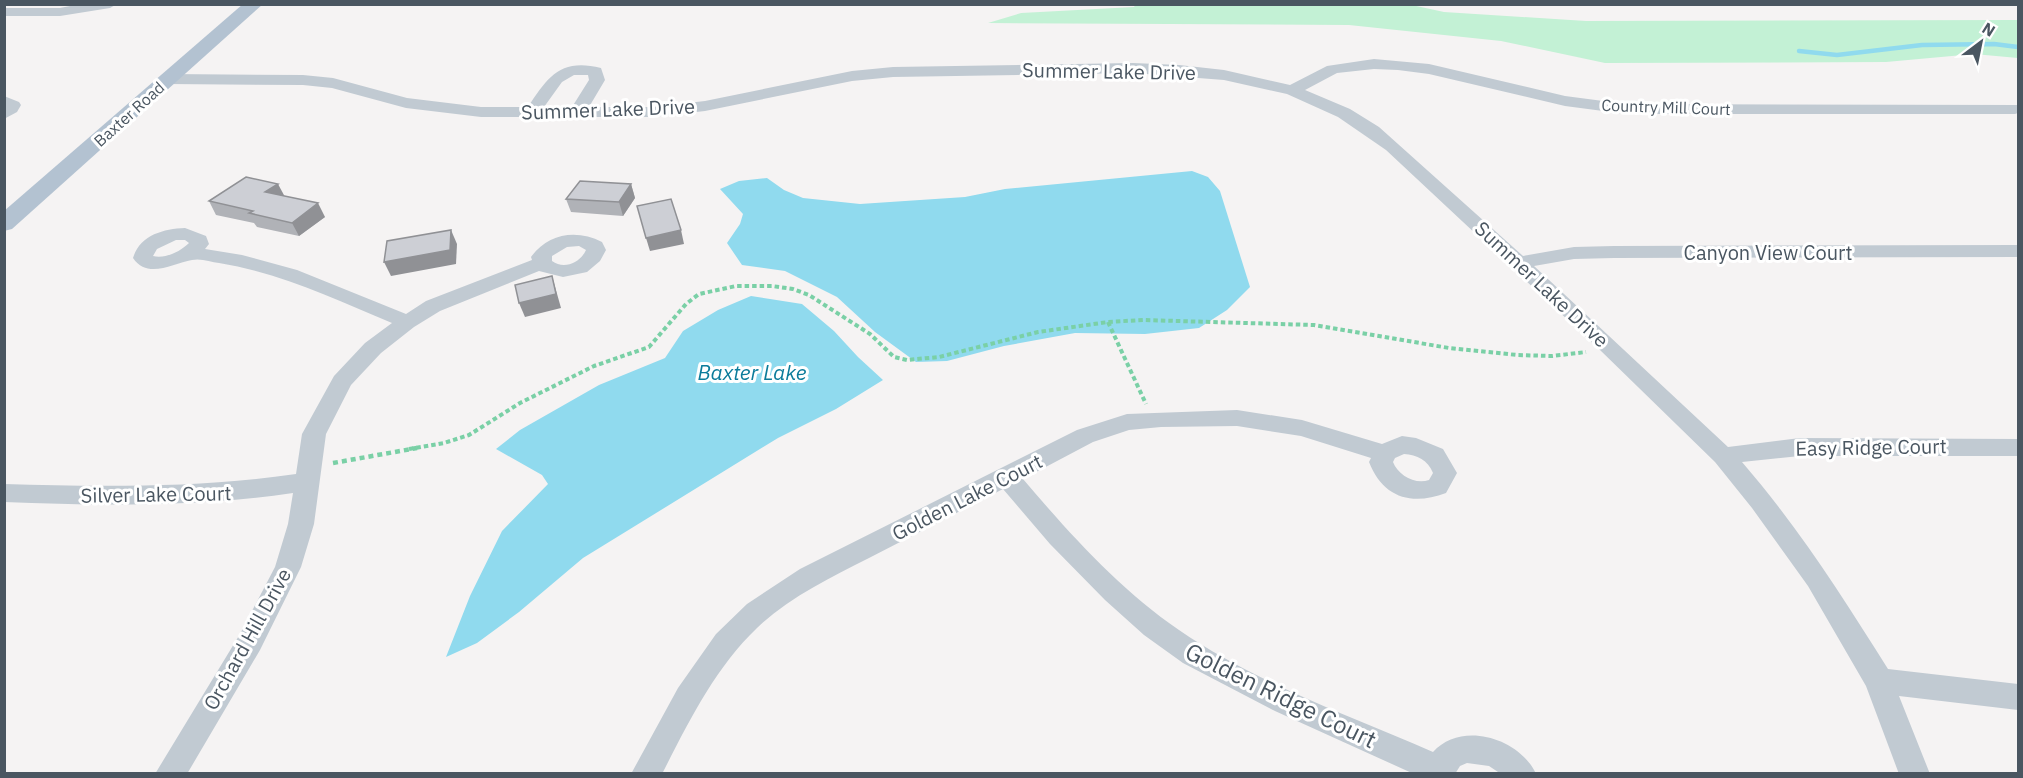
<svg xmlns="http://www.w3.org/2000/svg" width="2023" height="778" font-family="'IBM Plex Sans',sans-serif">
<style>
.green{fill:#c3f1d5}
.water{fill:#90daee}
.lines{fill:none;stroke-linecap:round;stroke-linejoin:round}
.stream{stroke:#90daee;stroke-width:4.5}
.path-far1{stroke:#7ad0a6;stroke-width:4;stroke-dasharray:4.5 3;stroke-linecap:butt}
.path{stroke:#7ad0a6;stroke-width:4.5;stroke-dasharray:5 4;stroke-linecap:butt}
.minor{fill:#c1cad2;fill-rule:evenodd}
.major{fill:#b3c2d1;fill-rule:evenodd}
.wall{fill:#b0b2b7}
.shaded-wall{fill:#909195}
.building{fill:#cdcfd5;stroke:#909195;stroke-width:1.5}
.labels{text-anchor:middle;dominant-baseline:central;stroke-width:6;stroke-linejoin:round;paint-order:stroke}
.far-street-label{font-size:16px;fill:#4a5661;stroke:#fff}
.street-label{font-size:20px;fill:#4a5661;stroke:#fff}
.water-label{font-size:21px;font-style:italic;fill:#0c7c9b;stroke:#fff}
.near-street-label{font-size:24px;fill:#4a5661;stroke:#fff}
</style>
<rect width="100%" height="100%" fill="#f5f3f3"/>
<polygon class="green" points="1136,4 1407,4 1444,12 1586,21 2018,20 2018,58 1974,54 1886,62 1605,63 1501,41 1349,25 988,23 1021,13 1134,7"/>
<g class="water">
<polygon points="1192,171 1208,177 1220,191 1250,287 1227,310 1199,328 1145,334 1075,333 1004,346 947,361 916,362 875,332 837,297 785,271 742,265 727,243 740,224 743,214 720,189 739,181 767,178 784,190 803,198 860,204 965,197 1005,189"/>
<polygon points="751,296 802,304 834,331 858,357 883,380 836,409 778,438 583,558 519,612 477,643 446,657 470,596 502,531 548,484 542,475 496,449 520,430 599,385 665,358 683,331 718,310"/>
</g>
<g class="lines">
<polyline class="stream" points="1799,51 1837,55 1922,45 1994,44 2018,47"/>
<g class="path-far1">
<polyline points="1108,322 1146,404"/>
<polyline points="409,449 444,443 469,435 520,403 594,366 649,347 686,304 699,294 736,286 772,286 793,289 809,295 870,334 894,357 907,360 939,357 1038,332 1108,322 1143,320 1314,325 1449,348 1517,355 1552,356 1586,352"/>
</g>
<polyline class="path" points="333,463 417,448"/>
<g class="minor">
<polygon points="80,4 117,4 110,8 60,16 4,16 4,8 60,8"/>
<path d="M 1374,59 L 1429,64 L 1565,96 L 1626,104 L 2018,105 L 2018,113 L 2015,114 L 1626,114 L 1565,106 L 1429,74 L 1398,70 L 1374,69 L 1337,73 L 1305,90 L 1350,109 L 1379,127 L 1523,256 L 1574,247 L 1614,246 L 2018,245 L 2018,257 L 1614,258 L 1574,259 L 1534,266 L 1728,447 L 1800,438 L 2018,439 L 2018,456 L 1800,456 L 1742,462 C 1799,528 1842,596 1888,669 L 2018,684 L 2018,710 L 1899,696 L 1930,774 L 1899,774 L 1866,686 L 1808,586 L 1752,508 L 1715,462 L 1600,350 L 1386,150 L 1338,117 L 1287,94 L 1224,80 L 1133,73 L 893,77 L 852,81 L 705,111 L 653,117 L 481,117 L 406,108 L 332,88 L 303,85 L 168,84 L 160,79 L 168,74 L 303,75 L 333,78 L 407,98 L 481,107 L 528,107 C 548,77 560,58 601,68 L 605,80 L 589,107 L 653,107 L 705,101 L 852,71 L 893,67 L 1133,63 L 1179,65 L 1224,70 L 1290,85 L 1327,66 ZM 574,75 L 588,75 L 589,80 L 572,107 L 544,107 L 562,82 Z"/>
<polygon points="4,96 19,102 21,105 17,112 4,119"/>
<path d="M 185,228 L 206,236 L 209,244 L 205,249 L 242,255 L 297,270 L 406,314 L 426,301 L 532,260 L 531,257 C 548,233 577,229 602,242 L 606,250 L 600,261 L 587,272 L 563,277 L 539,271 L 440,311 L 414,327 L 381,353 L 351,385 L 326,434 L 314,524 L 301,567 L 260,650 L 187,774 L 155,774 L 240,634 L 275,567 L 288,524 L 293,493 C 197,507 101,506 4,502 L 4,484 C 102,487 199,488 296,474 L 302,434 L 334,376 L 365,343 L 392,323 C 335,299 280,273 219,263 C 211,262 201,258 192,260 C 173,263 148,280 133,258 C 140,235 163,229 185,228 ZM 176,240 L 185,240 L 189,243 C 181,251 166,259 153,256 L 157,249 ZM 579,246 L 586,250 C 580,263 564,270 552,261 L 552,256 L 567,247 Z"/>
<path d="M 1237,410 L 1302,420 L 1382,444 L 1402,436 L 1416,438 L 1443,449 L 1457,473 L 1446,493 C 1412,506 1383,498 1369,462 L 1371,458 L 1301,436 L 1237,426 L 1161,427 L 1129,430 L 1093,442 L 1023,479 C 1069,533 1119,589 1179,630 C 1256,683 1348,715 1433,752 C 1461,720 1520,738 1536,774 L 1501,774 L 1489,766 L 1467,763 L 1460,766 L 1455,774 L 1414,774 L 1275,711 L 1183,663 L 1144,635 L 1105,600 L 1050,544 L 1003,489 C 958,512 914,535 869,558 C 830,578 788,598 757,628 C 715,668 688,723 662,774 L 631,774 L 678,688 L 716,634 L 747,604 L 800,569 L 1077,430 L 1127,414 ZM 1404,454 C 1417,455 1428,460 1433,473 L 1429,480 C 1415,485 1398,475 1393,462 L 1395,458 Z"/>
</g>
<polygon class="major" points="243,4 263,4 12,229 4,231 4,211"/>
</g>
<g class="wall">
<polygon points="631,184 635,198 623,216 571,212 566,199"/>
<polygon points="285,196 325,217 299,236 257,227 254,223 216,215 209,201"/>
</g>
<g class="shaded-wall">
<polygon points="278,184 285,197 265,192"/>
<polygon points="631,184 635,198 623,216 619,202"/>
<polygon points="318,203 325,217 299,236 292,223"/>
<polygon points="451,230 457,244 456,264 391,276 384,262"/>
<polygon points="681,230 684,244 650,251 646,238"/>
<polygon points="552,276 561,308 525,317 519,303"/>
</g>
<g class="building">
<polygon points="246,177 278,184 265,192 318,203 292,223 249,213 253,211 209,201"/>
<polygon points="580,181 631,184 619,202 566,199"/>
<polygon points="671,199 681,230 646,238 637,206"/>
<polygon points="451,230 450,250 384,262 387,241"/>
<polygon points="552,276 556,294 519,303 515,285"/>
</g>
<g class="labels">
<g class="far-street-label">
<text transform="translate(1666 107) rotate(2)">Country Mill Court</text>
<text transform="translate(129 114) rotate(-42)">Baxter Road</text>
</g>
<g class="street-label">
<text transform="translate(1109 71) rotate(1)">Summer Lake Drive</text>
<text transform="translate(608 109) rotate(-2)">Summer Lake Drive</text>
<text x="1768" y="252">Canyon View Court</text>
<text transform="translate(1542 284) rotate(43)">Summer Lake Drive</text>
<text transform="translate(1871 447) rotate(-1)">Easy Ridge Court</text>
<text transform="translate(156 494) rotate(-1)">Silver Lake Court</text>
<text transform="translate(967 497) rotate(-27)">Golden Lake Court</text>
<text transform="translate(247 639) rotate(-61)">Orchard Hill Drive</text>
</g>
<g class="water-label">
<text x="752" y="372">Baxter Lake</text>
</g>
<g class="near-street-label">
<text transform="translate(1281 695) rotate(26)">Golden Ridge Court</text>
</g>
</g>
<rect width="2023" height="778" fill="none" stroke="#4a5661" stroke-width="12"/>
<g transform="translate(1981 42) rotate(32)" stroke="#ffffff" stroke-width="4.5" paint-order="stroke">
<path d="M0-4.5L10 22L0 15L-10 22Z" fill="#4a5661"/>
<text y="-9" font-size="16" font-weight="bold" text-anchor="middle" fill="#4a5661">N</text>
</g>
</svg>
